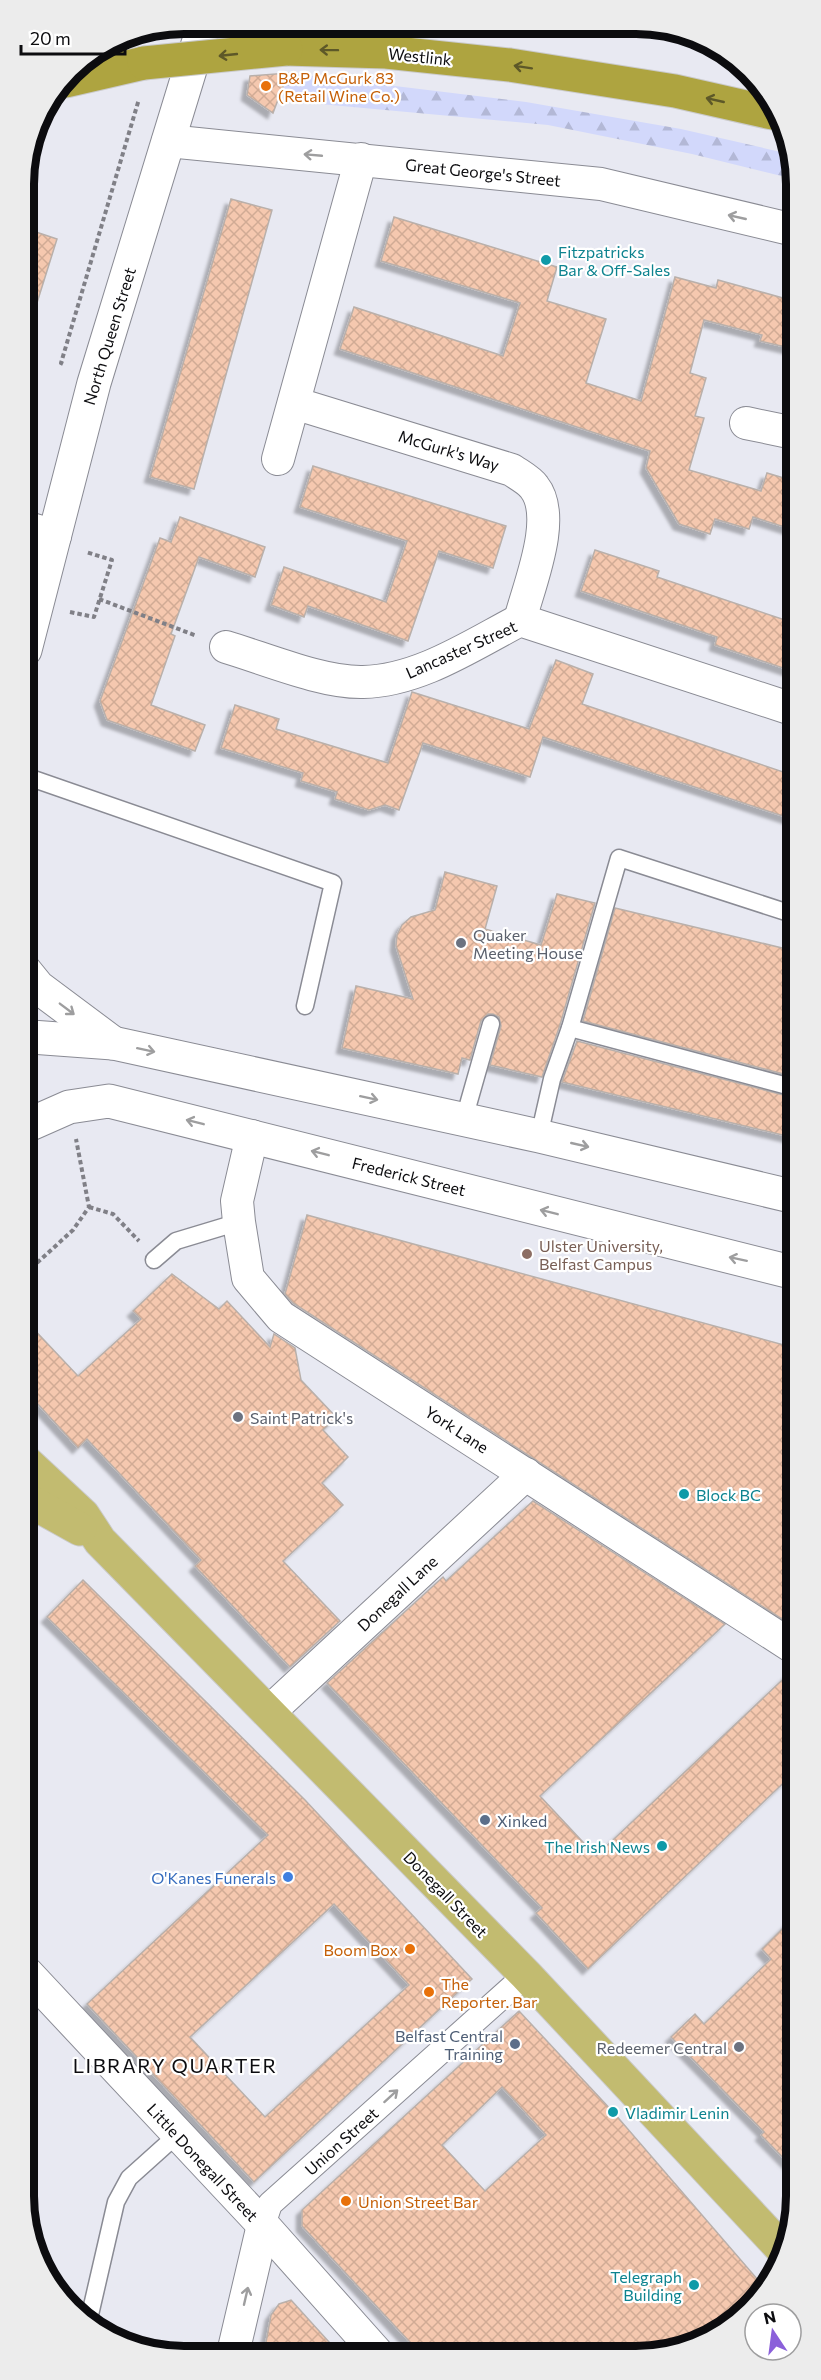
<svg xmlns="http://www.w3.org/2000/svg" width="821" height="2380" font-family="Commissioner,sans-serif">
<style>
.forest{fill:url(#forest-firs)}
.building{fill:url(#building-cross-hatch);stroke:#b9b0ab;stroke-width:1.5;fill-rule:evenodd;filter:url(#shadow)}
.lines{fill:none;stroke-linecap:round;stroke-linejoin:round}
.service-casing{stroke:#8a8b94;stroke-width:19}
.pedestrian-casing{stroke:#8a8b94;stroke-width:26}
.minor-casing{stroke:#8a8b94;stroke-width:34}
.secondary-casing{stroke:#8a8b94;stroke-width:35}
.primary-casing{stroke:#cacaca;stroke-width:35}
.trunk-casing{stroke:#cacaca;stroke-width:35}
.path{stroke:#808087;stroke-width:4;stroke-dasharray:4.5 3;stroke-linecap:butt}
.service{stroke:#fff;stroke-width:16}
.pedestrian{stroke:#fff;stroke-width:24}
.minor{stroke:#fff;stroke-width:32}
.secondary{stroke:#fff;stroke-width:33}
.primary{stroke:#c2bb70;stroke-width:33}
.trunk{stroke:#aea440;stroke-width:33}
.trunk-bridge-casing{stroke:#cacaca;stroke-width:35;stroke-linecap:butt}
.trunk-bridge{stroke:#aea440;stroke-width:33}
.oneway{stroke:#5d5828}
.oneway2{stroke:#9e9e9f}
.food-dot{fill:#e8710a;stroke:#fff;stroke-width:2}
.culture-dot{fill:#0f9aa8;stroke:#fff;stroke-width:2}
.worship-dot{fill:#6b7280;stroke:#fff;stroke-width:2}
.education-dot{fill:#8d6e63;stroke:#fff;stroke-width:2}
.service-dot{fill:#5c6f8a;stroke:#fff;stroke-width:2}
.shop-dot{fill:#3f7fe0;stroke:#fff;stroke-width:2}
.labels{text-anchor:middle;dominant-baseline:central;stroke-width:4.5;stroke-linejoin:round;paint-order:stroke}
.street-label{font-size:16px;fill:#0c0c0f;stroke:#fff}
.food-label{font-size:16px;fill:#c56008;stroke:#fff;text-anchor:start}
.culture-label{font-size:16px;fill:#0d838f;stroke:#fff;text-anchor:start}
.worship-label{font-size:16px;fill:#5b616d;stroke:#fff;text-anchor:start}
.education-label{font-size:16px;fill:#785e54;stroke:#fff;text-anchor:start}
.service-label{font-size:16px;fill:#4e5e75;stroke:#fff;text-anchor:start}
.shop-label{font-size:16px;fill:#366cbe;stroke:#fff;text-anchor:end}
.quarter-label{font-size:20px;letter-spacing:1.5px;fill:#0c0c0f;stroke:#fff}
.rim{fill:none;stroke:#0c0c0f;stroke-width:8}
</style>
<defs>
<pattern id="forest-firs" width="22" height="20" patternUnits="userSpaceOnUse" patternTransform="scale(1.5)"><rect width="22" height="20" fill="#d2d8fb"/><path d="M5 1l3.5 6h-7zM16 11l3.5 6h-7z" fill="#b3b8d6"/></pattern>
<pattern id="building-cross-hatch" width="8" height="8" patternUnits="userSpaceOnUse" patternTransform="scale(1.5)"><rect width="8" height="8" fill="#f5c8af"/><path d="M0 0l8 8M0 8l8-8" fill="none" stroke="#d1ab95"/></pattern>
<filter id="shadow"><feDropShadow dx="-5.5" dy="5.5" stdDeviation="1.5" flood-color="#0004"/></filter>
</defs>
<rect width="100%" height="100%" fill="#e8e9f2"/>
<polygon class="forest" points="288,73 526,102 681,129 794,155 794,179 692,154 548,125 277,100"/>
<g class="building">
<polygon points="288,73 273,113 247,95 250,76"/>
<polygon points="231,199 272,210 194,489 150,477"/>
<polygon points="394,217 557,267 547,301 606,319 586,383 641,401 675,277 716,288 718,280 794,301 794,349 760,341 762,335 704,320 690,373 706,378 695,416 704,418 689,470 761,491 767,473 794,481 794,530 753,517 749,529 715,519 710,534 679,524 646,468 650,451 340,349 354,307 503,356 520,303 381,261"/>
<polygon points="24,228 57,239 31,322 25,322"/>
<polygon points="313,466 506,526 493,568 439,551 408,641 308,606 304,617 271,605 284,567 386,602 407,541 300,507"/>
<polygon points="180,517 265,547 255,577 199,557 171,634 175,636 151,705 205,725 195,751 107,720 100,701 160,538 171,542"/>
<polygon points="595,550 659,571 657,577 794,623 795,672 715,645 717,637 581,591"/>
<polygon points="556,660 593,674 582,704 795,776 795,820 543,737 530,777 423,743 399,810 385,805 369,810 335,799 337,792 301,781 303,773 221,748 235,705 279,719 276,729 388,763 412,692 529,729"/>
<polygon points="445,872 497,886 485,929 541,945 557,894 595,903 560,1025 542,1077 490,1065 501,1026 499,1017 493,1014 488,1014 481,1021 470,1060 462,1058 458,1074 342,1048 356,986 413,999 396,946 397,935 402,925 411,917 435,910"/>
<polygon points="615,908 795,951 795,1077 583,1021"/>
<polygon points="577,1041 795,1098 795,1138 562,1082"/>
<polygon points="307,1215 795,1348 796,1628 293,1303 285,1294"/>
<polygon points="172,1274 219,1309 227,1301 270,1347 274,1334 295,1348 301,1380 336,1417 323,1430 348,1457 322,1483 343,1505 283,1561 340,1621 290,1667 195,1566 201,1560 87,1439 78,1448 26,1391 26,1321 78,1376 141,1319 133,1311"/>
<polygon points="533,1501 725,1624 540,1796 596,1856 796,1667 796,1771 588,1969 536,1913 542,1908 327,1683 443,1577 446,1581"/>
<path d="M 83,1580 L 305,1800 L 472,1979 L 254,2182 L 87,2004 L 268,1835 L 47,1617 ZM 334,1904 L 409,1985 L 265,2117 L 190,2037 Z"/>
<polygon points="796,1915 796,2077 797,2172 761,2135 764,2132 671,2037 695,2014 704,2024 771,1959 762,1949"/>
<path d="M 519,2011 L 614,2113 L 765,2288 L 757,2301 L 717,2334 L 668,2353 L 420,2353 L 302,2226 L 302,2210 ZM 502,2087 L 546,2135 L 485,2191 L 442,2145 Z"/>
<polygon points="291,2300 339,2353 264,2353 271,2315 279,2304"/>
</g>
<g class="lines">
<g class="service-casing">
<g id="service">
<polyline points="25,776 333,883 305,1006"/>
<polyline points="570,1028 795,1088"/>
<polyline points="464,1119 491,1024"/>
<polyline points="539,1136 552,1079 570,1028 619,858 795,915"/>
<polyline points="154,1260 176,1241 239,1222"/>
<polyline points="89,2319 116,2202 129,2178 178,2134"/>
</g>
</g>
<g class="pedestrian-casing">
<polyline id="pedestrian" points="263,2225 270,2204 526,1975"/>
</g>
<g class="minor-casing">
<g id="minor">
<polyline points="168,141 601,184 794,230"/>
<path d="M 294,403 L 512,470 C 519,475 529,480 534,487 C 558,517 529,585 520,620"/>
<polyline points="746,423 794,433"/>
<polyline points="278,459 361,159"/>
<polyline points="25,527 55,536"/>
<path d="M 226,647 C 266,659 323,683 363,682 C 419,681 472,645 520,620 L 795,710"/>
<polyline points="252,1136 237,1201 239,1222 248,1278 281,1317 796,1649"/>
<polyline points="269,1712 526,1474"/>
<polyline points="27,1973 263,2225 377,2353"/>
<polyline points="233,2353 263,2225"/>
</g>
</g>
<g class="secondary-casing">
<g id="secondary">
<polyline points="25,650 94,383 204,24"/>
<polyline points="25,971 38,987 113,1043"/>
<polyline points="26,1038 31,1037 113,1043 539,1136 795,1197"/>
<polyline points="26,1126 69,1107 109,1101 795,1273"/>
</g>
</g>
<g class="primary-casing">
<g id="primary">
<polyline points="26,1462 83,1515 100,1541 526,1975 786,2253"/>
<polyline points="26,1499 80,1529"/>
</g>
</g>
<g class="trunk-casing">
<g id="trunk">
<polyline points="286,49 386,52 510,65 675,91 772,113"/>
<polyline points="66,81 144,63"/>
</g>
</g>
<g class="path">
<polyline points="63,364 61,363 139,99"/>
<polyline points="99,599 197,636"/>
<polyline points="70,612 94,617 112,560 86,552"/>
<polyline points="89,1207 113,1214 139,1241"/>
<polyline points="26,1273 73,1230 89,1207 76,1139"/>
</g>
<use href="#service" class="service"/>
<use href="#pedestrian" class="pedestrian"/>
<use href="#minor" class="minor"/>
<use href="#secondary" class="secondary"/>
<use href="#primary" class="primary"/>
<use href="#trunk" class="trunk"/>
<g class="trunk-bridge-casing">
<polyline id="trunk-bridge" points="144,63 286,49"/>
</g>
<use href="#trunk-bridge" class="trunk-bridge"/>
</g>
<defs><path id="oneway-shaft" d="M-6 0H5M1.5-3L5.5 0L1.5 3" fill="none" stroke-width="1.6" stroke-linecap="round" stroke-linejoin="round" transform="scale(1.5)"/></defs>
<g class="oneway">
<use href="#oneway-shaft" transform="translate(329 50) rotate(-179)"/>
<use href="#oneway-shaft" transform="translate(228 55) rotate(174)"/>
<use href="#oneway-shaft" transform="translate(523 67) rotate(-171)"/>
<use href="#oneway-shaft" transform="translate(715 100) rotate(-167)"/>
</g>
<g class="oneway2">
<use href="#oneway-shaft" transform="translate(313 155) rotate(-175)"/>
<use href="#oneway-shaft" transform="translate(737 217) rotate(-167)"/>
<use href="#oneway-shaft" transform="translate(67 1009) rotate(37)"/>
<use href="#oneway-shaft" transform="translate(146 1050) rotate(12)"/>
<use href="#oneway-shaft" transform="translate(369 1098) rotate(12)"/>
<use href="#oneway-shaft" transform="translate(195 1122) rotate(-166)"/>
<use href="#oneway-shaft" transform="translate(580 1145) rotate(13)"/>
<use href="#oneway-shaft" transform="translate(320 1153) rotate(-166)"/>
<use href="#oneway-shaft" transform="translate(549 1212) rotate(-166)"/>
<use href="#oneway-shaft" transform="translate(738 1259) rotate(-168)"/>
<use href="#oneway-shaft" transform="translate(391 2096) rotate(-42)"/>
<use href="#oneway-shaft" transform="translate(246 2296) rotate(-77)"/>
</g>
<g class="food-dot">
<circle cx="266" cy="86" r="6"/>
<circle cx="410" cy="1949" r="6"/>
<circle cx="429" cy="1992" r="6"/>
<circle cx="346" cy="2201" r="6"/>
</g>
<g class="culture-dot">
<circle cx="546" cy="260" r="6"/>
<circle cx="684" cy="1494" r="6"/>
<circle cx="662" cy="1846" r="6"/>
<circle cx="613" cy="2112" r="6"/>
<circle cx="694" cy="2285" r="6"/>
</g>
<g class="worship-dot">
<circle cx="461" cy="943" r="6"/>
<circle cx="238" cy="1417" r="6"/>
<circle cx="739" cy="2047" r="6"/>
</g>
<circle class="education-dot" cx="527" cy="1254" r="6"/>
<g class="service-dot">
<circle cx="485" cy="1820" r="6"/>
<circle cx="515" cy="2044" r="6"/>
</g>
<circle class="shop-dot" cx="288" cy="1877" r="6"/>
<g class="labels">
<g class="street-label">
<text transform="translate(420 56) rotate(6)">Westlink</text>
<text transform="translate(483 172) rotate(6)">Great George's Street</text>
<text transform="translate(109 336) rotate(-73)">North Queen Street</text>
<text transform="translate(449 450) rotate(17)">McGurk's Way</text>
<text transform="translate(461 649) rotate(-24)">Lancaster Street</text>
<text transform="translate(409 1176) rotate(14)">Frederick Street</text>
<text transform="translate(457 1429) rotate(33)">York Lane</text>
<text transform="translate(397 1593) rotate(-43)">Donegall Lane</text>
<text transform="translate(446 1894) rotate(46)">Donegall Street</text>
<text transform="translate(341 2141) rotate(-42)">Union Street</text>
<text transform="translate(203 2162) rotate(47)">Little Donegall Street</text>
</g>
<g class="food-label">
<text x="278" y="77">B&amp;P McGurk 83<tspan x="278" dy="18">(Retail Wine Co.)</tspan></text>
<text x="398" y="1949" text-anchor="end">Boom Box</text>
<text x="441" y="1983">The<tspan x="441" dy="18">Reporter. Bar</tspan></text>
<text x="358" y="2201">Union Street Bar</text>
</g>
<g class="culture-label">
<text x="558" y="251">Fitzpatricks<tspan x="558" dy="18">Bar &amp; Off-Sales</tspan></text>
<text x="696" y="1494">Block BC</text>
<text x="650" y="1846" text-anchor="end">The Irish News</text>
<text x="625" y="2112">Vladimir Lenin</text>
<text x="682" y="2276" text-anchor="end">Telegraph<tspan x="682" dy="18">Building</tspan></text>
</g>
<g class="worship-label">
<text x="473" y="934">Quaker<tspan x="473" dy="18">Meeting House</tspan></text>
<text x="250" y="1417">Saint Patrick's</text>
<text x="727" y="2047" text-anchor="end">Redeemer Central</text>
</g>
<g class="education-label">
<text x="539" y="1245">Ulster University,<tspan x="539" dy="18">Belfast Campus</tspan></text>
</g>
<g class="service-label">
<text x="497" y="1820">Xinked</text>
<text x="503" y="2035" text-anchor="end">Belfast Central<tspan x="503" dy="18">Training</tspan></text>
</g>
<g class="shop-label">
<text x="276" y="1877">O'Kanes Funerals</text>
</g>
<g class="quarter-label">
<text x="175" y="2065">LIBRARY QUARTER</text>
</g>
</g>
<path d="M0 0H821V2380H0ZM184 34H636A150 150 0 0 1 786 184V2196A150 150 0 0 1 636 2346H184A150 150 0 0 1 34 2196V184A150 150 0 0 1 184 34Z" fill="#ececec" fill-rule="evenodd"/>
<path class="rim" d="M184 34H636A150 150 0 0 1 786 184V2196A150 150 0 0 1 636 2346H184A150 150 0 0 1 34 2196V184A150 150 0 0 1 184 34Z"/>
<g transform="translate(773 2332) rotate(347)"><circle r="28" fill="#ffffff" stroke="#9e9e9f" stroke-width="1.5"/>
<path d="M0-4.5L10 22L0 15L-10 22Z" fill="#8b60da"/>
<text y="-9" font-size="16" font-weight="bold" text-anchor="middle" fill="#0c0c0f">N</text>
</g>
<path d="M21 45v9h104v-9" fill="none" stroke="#0c0c0f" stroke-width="3"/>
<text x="30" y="45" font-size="18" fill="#0c0c0f" stroke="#ffffff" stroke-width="4.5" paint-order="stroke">20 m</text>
</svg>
